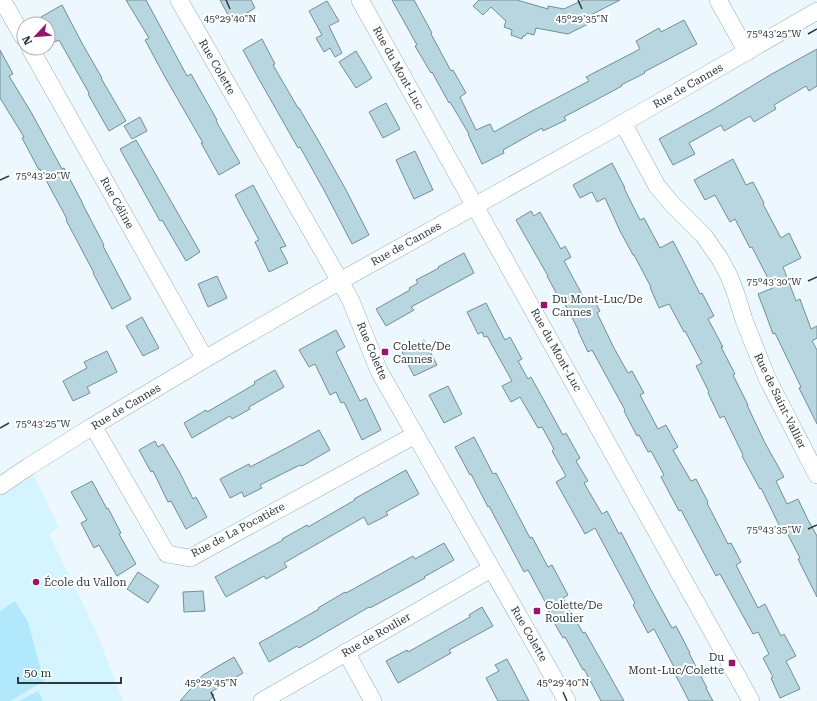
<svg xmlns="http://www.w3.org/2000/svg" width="817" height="701" font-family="'Roboto Serif',serif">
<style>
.built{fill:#d4f4ff}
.green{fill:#b1e8fb}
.building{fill:#b8d6e0;stroke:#728e98}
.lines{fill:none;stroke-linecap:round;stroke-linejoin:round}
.minor-casing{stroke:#94b1bb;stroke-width:18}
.minor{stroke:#fff;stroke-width:17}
.ticks{fill:none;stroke:#2e3a3e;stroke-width:1.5}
.poi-dot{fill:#97166d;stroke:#fff;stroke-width:1.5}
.labels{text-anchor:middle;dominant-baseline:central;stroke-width:4;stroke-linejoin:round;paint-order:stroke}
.street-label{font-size:11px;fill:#2e3a3e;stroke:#fff}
.poi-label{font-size:11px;fill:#2e3a3e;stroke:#fff;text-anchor:start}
.ticks-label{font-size:10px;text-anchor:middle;fill:#2e3a3e;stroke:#fff;stroke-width:4;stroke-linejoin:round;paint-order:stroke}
</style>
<rect width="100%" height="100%" fill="#ecf8fd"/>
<polygon class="built" points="28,467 39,487 59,528 49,534 96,631 123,701 0,701 0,486"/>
<g class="green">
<polygon points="15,601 28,622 44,681 10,701 0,701 0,611"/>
<polygon points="38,691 43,701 19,701"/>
</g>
<g class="building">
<polygon points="126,0 146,0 187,76 191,74 217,120 216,121 240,163 219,175 201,143 203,143 165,77 145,40 149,38"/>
<polygon points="220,0 251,0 255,8 232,22"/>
<polygon points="392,0 414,0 432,33 431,34 451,71 453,70 466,93 460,97 476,130 490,124 494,132 530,112 589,81 586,77 640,49 636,41 659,28 661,32 684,20 697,44 644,72 645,73 621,85 622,86 564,117 566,120 543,131 542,128 503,150 504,153 482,164 468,134 469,134 450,102 449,103 432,72 431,73 415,46 417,45"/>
<polygon points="479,0 517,0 548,9 548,6 564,9 583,0 620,0 585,18 588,24 568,34 536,28 534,35 527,33 525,36 523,36 522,39 511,35 512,30 504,27 506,21 491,7 483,15 473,6"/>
<polygon points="327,1 339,21 329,26 342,53 335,57 330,48 324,52 316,38 322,35 309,11"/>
<polygon points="62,5 83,45 102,78 101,78 126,121 109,131 88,94 89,93 59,40 55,42 48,29 48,24 45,24 41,17"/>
<polygon points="262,39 275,64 273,65 298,108 299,108 318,140 346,190 369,235 352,244 325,192 300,147 298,148 281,118 256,74 243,50"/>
<polygon points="817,49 817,86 809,91 806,86 774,105 776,109 754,122 750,116 724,131 721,125 689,143 695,154 673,165 659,139 712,110 737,95 770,75"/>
<polygon points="0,50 13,74 9,76 31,112 62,169 64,168 82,202 82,203 104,245 103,246 131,299 112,309 93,273 94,273 66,220 67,219 40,169 39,170 22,138 24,137 0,98"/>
<polygon points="356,51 372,78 356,88 339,62"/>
<polygon points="386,103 400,129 383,138 369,112"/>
<polygon points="140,117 147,131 132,139 124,126"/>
<polygon points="136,140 200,252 186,261 162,220 160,221 120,149"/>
<polygon points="415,151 433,190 414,199 396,160"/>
<polygon points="733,159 746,185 753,182 764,203 763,204 781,238 789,233 801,258 783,267 796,301 800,299 811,329 817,326 817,338 812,341 817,350 817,424 799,388 801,387 775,333 773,334 765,312 758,294 773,288 752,247 750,248 735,219 730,222 715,195 705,200 694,180"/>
<polygon points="612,163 625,188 624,188 640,220 644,218 660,248 673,241 688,270 700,294 702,293 714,316 708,319 723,347 721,347 735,374 733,375 748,405 747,405 765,443 784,477 776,481 787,504 798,499 808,520 817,536 817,597 798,559 800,558 784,527 781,529 761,488 760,489 742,456 743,455 724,416 720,418 708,393 709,392 696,366 702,363 685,331 684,332 669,304 659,308 650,287 651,287 634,255 633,255 620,231 605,198 597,202 592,192 580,198 573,185"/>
<polygon points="253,185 286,246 280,248 288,263 269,272 255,242 259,240 235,195"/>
<polygon points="531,211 534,216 540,212 561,249 565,246 571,257 564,261 585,300 592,296 600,311 597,313 614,348 628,373 632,371 644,393 640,395 658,429 666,425 678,447 673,450 691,481 696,479 708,502 707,503 728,544 731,543 741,562 736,565 758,608 765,604 781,636 784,634 796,656 786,661 800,689 780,698 771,678 773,677 763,658 769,654 758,632 753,634 720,574 716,576 681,510 679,511 661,477 664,475 651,451 648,452 639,435 637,436 624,411 625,410 592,350 588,352 578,331 579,331 561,297 559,298 547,276 548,276 516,220"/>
<polygon points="464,253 474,273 411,307 414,310 386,326 376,309 410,290 409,288 418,283 416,280 439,268 438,267"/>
<polygon points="217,276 227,298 208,307 198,284"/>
<polygon points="486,303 505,340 510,337 522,359 518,361 528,379 531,377 563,435 566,433 580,458 576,461 588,481 584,483 602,514 607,511 619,534 621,532 651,590 672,628 676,626 690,653 689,653 707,688 706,688 713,701 689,701 672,668 674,667 654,629 648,633 633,605 635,603 595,528 585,534 556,482 566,476 552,451 554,449 542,427 538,428 520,397 511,402 502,386 512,381 487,336 484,337 482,332 478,334 467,312"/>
<polygon points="142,317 159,348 143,356 126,326"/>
<polygon points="336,330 345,347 336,352 360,401 366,398 381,430 362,440 344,402 341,403 336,392 330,395 315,364 309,367 299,350"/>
<polygon points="424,340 437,365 414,376 402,352"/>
<polygon points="107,351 117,372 87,387 90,393 73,401 63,381 87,368 84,362"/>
<polygon points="275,370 284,387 249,407 250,409 232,419 230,416 192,438 184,423 206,410 207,412 255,384 254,382"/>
<polygon points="448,386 462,414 444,423 429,395"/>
<polygon points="319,430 330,450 302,466 300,465 260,485 262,488 244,497 242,492 230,498 220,479 249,464 250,467 290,446"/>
<polygon points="474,437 493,474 496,473 530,538 532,537 548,567 552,565 568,595 563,598 583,633 585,632 624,701 601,701 584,669 583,670 565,637 563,638 548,612 550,611 528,570 524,572 489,506 488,507 471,474 470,475 455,447"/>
<polygon points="155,441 158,447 163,444 179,471 193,499 196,497 207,517 186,529 171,501 168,502 153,471 151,472 139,450"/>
<polygon points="406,470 419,494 386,512 388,515 368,525 364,517 284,563 287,567 266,579 264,576 226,597 215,577 283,540 282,539 307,525 308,527 355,500 354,499"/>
<polygon points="92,481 107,509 108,508 121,533 119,534 136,564 117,576 99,545 94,548 81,523 87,520 71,492"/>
<polygon points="444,543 454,560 424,577 425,578 370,608 369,607 299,648 297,646 269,662 259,643 284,629 319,609 318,608 345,592 346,593 413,556 415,559"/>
<polygon points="138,572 159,586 148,603 127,589"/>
<polygon points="203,591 205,611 184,612 183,592"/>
<polygon points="482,607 493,626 449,650 451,653 398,683 386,661 407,650 408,652 470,617 469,615"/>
<polygon points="234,657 243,673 211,692 214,695 209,701 180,701 203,675"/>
<polygon points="507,659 529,701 498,701 486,678 499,671 495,665"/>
</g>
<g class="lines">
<g class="minor-casing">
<g id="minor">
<polyline points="2,0 24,38"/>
<polyline points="179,0 340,281 351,301 379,371 567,701"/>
<polyline points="360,0 751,701"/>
<polyline points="718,0 747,52"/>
<polyline points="30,48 205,359"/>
<polyline points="623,123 657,186 672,204 704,236 720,259 729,276 736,294 744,320 767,378 817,475"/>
<polyline points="93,426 167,554 190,558 415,435"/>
<polyline points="0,486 28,467 93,426 205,359 340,281 611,130 817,11"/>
<polyline points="346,652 373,701"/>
<polyline points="262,701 491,569"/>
</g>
</g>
<use href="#minor" class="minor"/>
</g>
<path class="ticks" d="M 226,0 L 230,9M 578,0 L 582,9M 808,34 L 817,29M 0,180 L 9,176M 808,281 L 817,277M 0,428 L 9,423M 808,529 L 817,525M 211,692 L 215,701M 563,692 L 567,701"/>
<g class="poi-dot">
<rect x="540" y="301" width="8" height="8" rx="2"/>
<rect x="381" y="348" width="8" height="8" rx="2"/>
<circle cx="36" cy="582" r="4"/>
<rect x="533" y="607" width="8" height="8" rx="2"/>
<rect x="728" y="659" width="8" height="8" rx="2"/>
</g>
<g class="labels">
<g class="street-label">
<text transform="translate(217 67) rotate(60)">Rue Colette</text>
<text transform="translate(398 68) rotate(61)">Rue du Mont-Luc</text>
<text transform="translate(688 86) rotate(-30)">Rue de Cannes</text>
<text transform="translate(117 203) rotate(61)">Rue Céline</text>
<text transform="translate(406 244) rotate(-29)">Rue de Cannes</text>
<text transform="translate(556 350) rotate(61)">Rue du Mont-Luc</text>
<text transform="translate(372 351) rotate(67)">Rue Colette</text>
<text transform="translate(780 401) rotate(64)">Rue de Saint-Vallier</text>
<text transform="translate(126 407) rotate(-31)">Rue de Cannes</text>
<text transform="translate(238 530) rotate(-28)">Rue de La Pocatière</text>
<text transform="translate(529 634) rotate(60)">Rue Colette</text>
<text transform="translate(376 635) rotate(-30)">Rue de Roulier</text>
</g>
<g class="poi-label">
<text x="552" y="299">Du Mont-Luc/De<tspan x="552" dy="13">Cannes</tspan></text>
<text x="393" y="346">Colette/De<tspan x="393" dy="13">Cannes</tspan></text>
<text x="44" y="582">École du Vallon</text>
<text x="545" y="605">Colette/De<tspan x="545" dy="13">Roulier</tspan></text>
<text x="724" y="657" text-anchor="end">Du<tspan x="724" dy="13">Mont-Luc/Colette</tspan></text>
</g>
</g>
<g class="ticks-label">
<text x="230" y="22">45°29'40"N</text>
<text x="582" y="22">45°29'35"N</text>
<text x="774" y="37">75°43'25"W</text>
<text x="43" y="179">75°43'20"W</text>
<text x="774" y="285">75°43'30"W</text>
<text x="43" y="427">75°43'25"W</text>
<text x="774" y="533">75°43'35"W</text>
<text x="211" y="686">45°29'45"N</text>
<text x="563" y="686">45°29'40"N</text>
</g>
<g transform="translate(36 36) rotate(244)"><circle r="19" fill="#ffffff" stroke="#abb0b2"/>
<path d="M0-3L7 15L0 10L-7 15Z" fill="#97166d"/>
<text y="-6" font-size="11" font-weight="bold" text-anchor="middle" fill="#2e3a3e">N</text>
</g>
<path d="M18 677v6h103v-6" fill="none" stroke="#2e3a3e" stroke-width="2"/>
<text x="24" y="677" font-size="12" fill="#2e3a3e" stroke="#ffffff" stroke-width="3" paint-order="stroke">50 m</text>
</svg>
